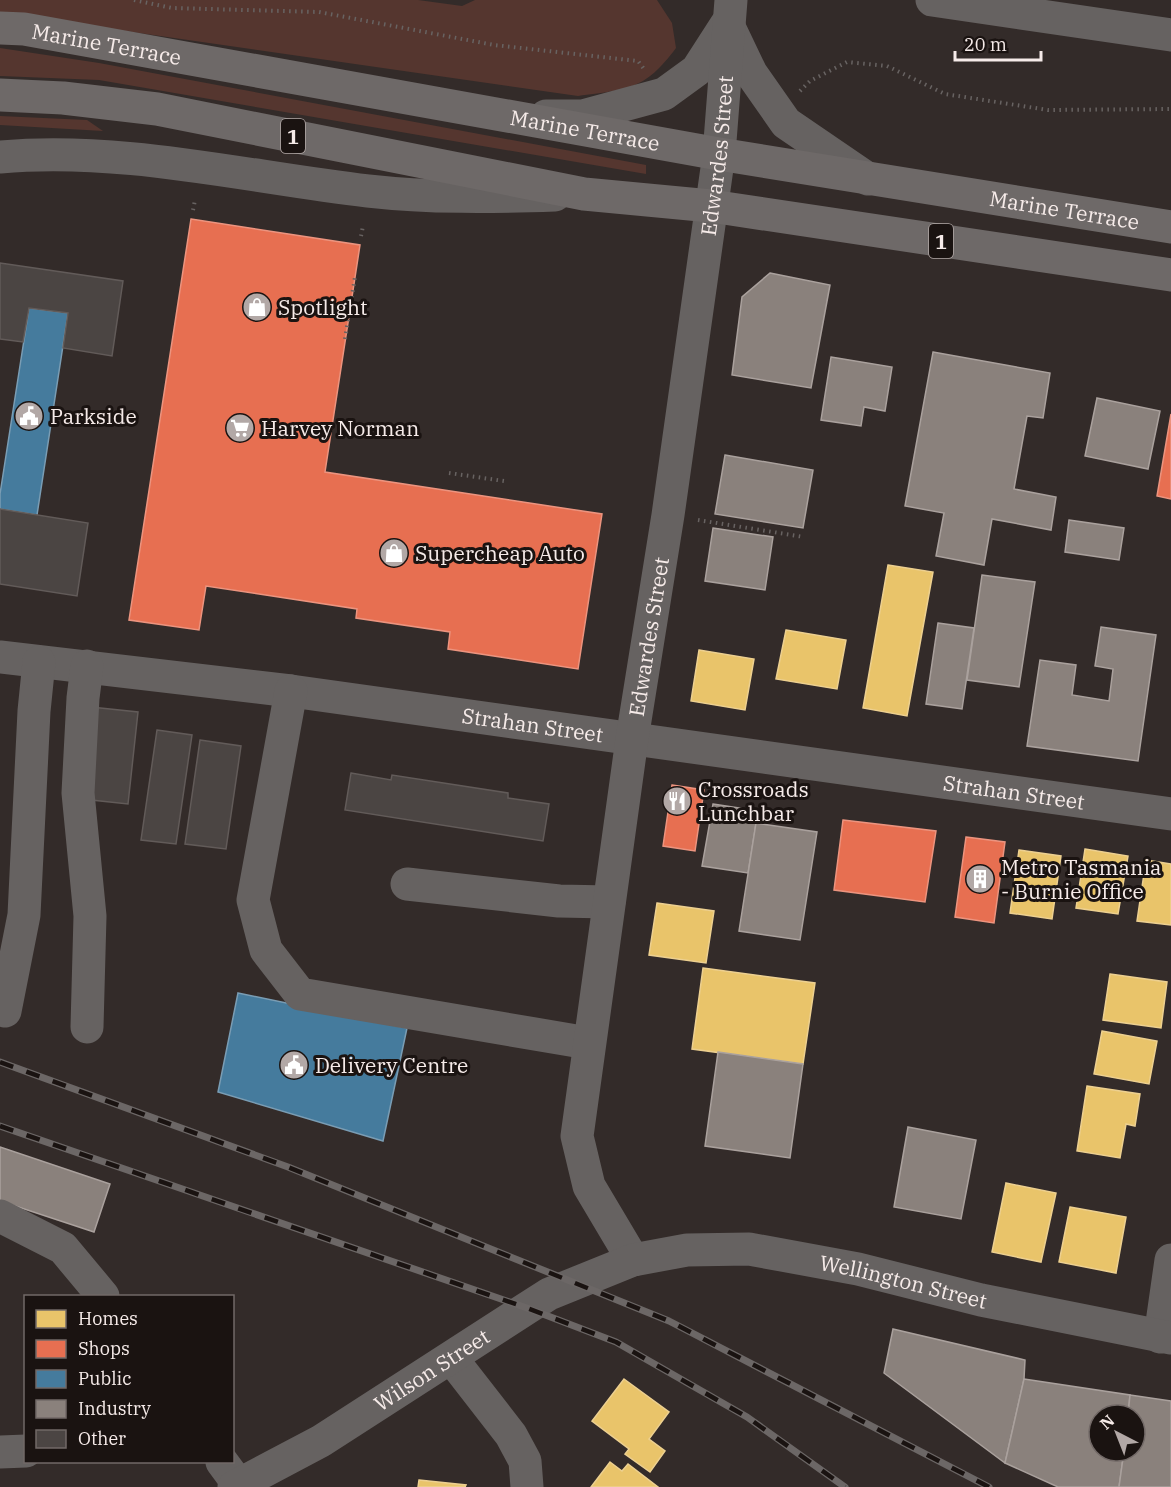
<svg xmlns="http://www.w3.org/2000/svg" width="1171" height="1487" font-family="'IBM Plex Serif',serif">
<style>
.green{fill:#55362f}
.homes{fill:#e9c46a;stroke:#edd090;stroke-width:1.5}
.shops{fill:#e76f51;stroke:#ec947f;stroke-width:1.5}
.public{fill:#457b9d;stroke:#7a9db4;stroke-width:1.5}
.industry{fill:#8a817c;stroke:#aaa19d;stroke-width:1.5}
.building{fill:#4b4543;stroke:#625b59;stroke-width:1.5}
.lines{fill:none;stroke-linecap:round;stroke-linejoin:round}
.path{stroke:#686362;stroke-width:4;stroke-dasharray:1.5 4.5;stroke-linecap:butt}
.minor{stroke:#666261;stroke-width:33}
.highway{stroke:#6e6968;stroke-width:33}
.rail-casing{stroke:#6c6766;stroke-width:7}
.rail{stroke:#1a1311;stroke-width:4.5;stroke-dasharray:14;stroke-linecap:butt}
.labels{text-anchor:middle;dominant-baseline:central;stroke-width:6;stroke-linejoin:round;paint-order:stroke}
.shield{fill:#1a1311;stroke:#b4aaa8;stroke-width:1.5}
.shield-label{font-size:20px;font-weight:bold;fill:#f6ebe9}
.street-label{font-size:21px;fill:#f6ebe9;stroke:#1a1311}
.poi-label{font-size:21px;fill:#f6ebe9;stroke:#1a1311;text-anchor:start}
</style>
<rect width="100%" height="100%" fill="#332b29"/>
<g class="green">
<path d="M 0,0 L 418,0 L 462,6 L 475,0 L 657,0 L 672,23 L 676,48 C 644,91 628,89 578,96 L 0,13 Z"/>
<polygon points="0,48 99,63 646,165 646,174 99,80 0,76"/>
<polygon points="0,116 87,120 103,131 0,125"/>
</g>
<g class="homes">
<polygon points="888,565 933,572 907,716 863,708"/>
<polygon points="786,630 846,640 837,689 776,679"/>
<polygon points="699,650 754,659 745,710 691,701"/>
<polygon points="1085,849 1128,856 1118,914 1076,908"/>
<polygon points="1019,850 1061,856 1052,919 1010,913"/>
<polygon points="1146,860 1171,864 1171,925 1137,921"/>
<polygon points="657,903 714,911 706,963 649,955"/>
<polygon points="703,968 815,983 803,1064 692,1049"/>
<polygon points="1110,974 1167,982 1161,1028 1103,1020"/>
<polygon points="1102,1031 1157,1041 1149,1084 1094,1074"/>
<polygon points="1087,1086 1140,1094 1135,1126 1126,1124 1120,1158 1077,1151"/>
<polygon points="1006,1183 1056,1193 1041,1262 992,1252"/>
<polygon points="1070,1207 1126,1217 1116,1273 1059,1262"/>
<polygon points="624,1379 669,1412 649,1439 665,1451 650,1472 625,1454 629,1449 592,1421"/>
<polygon points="610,1462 622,1471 628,1464 658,1487 591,1487"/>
<polygon points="419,1480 466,1485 465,1487 418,1487"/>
</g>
<g class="shops">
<polygon points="191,219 360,245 325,472 602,514 578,669 448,649 450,632 356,618 357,609 206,586 199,630 129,620"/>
<polygon points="1171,414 1171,499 1157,496"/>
<polygon points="672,785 704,790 695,851 663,846"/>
<polygon points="843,820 936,831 925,902 834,890"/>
<polygon points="966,837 1005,842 994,923 955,917"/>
</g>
<g class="public">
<polygon points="29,308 68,313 37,515 0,509 0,494"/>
<polygon points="238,993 407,1028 383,1141 218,1092"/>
</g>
<g class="industry">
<polygon points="770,273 830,285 811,388 732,375 742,297"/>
<polygon points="933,352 1050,373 1043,418 1027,416 1014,489 1056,497 1051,530 992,519 984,565 936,556 944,513 905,506"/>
<polygon points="831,357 892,367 885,411 864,407 861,426 821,420"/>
<polygon points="1097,398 1160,411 1148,469 1085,456"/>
<polygon points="725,455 813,470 803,528 715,514"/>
<polygon points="1069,520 1124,528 1119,560 1065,552"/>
<polygon points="713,528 773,537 765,590 705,581"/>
<polygon points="982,575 1035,582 1019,687 967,680"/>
<polygon points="938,623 974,628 962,709 926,704"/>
<polygon points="1101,627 1156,635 1138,761 1027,746 1040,660 1076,665 1072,695 1109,701 1113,669 1095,666"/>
<polygon points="713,804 758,811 748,873 702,866"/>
<polygon points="756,823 817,832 800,940 739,931"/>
<polygon points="718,1052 803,1064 790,1158 705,1146"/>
<polygon points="908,1127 976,1140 961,1219 894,1207"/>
<polygon points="0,1147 110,1184 94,1232 0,1201"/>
<polygon points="893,1329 1025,1360 1024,1379 1005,1463 884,1373"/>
<polygon points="1024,1379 1130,1395 1128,1415 1099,1415 1099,1451 1124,1451 1119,1487 1058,1487 1005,1463"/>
<polygon points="1130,1395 1171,1401 1171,1487 1119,1487 1124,1451 1135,1451 1135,1415 1128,1415"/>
</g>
<g class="building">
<polygon points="0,263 123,281 112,356 63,348 68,313 29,308 23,342 0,339"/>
<polygon points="0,509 88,523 77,596 0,584"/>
<polygon points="91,707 138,712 128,804 82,799"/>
<polygon points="157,730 192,735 176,844 141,840"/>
<polygon points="200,740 241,746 226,849 185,844"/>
<polygon points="351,773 391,780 392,775 508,793 508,798 549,804 543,841 345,810"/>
</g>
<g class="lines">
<g class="path">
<polyline points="134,0 172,8 319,12 494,45 638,61 644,69"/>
<polyline points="800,91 810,81 847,62 887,66 945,94 1048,110 1171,109"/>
<polyline points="193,210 195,200"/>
<polyline points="361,236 363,226"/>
<polyline points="345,339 355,277"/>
<polyline points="449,473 504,481"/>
<polyline points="698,520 804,537"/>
</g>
<g class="minor">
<polyline points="932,0 1171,35"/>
<polyline points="728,25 751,73 786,123 868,179"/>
<polyline points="546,116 583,116 664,94 697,70 726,25"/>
<path d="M 0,157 C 123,146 246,177 368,191 C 430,198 493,197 555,195"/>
<path id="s1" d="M 0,657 L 291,691 L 1171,814"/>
<polyline points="87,666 83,698 78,793 90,916 87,1027"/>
<polyline points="291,691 253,900 266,950 300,994 588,1043"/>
<polyline points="407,884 559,901 609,902"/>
<polyline points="5,1011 24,915 34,711 39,662"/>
<polyline points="0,1216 63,1248 103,1296"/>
<path id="s2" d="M 633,1260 L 589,1186 L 577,1136 L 632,739 L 668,515 L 719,154 L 731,0"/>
<polyline points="1160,1337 1171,1260"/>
<polyline points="452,1359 511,1435 525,1461 527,1487"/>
<polyline points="0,1452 26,1451"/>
<polyline points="222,1462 239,1485"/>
<path id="s3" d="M 234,1487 L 321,1441 L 549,1294 L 633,1260 L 687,1250 L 749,1249 L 858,1269 L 981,1300 L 1171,1338"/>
</g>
<g class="highway">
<path id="s4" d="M 0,28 L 24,29 L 719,154 L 1171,227"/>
<polyline points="0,95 63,98 157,109 584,194 711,206 1171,275"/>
</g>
<g class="rail-casing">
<g id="rail">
<polyline points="0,1062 288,1167 669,1321 989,1487"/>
<polyline points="0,1126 527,1308 616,1342 747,1417 845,1487"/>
</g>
</g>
<use href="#rail" class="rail"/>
</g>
<defs>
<g id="shop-disc" transform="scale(1.5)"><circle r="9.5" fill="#b2a8a6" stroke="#1a1311"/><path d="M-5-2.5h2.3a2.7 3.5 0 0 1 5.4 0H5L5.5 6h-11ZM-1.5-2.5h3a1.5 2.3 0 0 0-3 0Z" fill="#fff"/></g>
<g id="civic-disc" transform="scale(1.5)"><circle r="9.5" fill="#b2a8a6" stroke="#1a1311"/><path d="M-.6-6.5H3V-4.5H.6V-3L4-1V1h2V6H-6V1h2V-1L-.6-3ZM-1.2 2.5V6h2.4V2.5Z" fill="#fff"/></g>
<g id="supermarket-disc" transform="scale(1.5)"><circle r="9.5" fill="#b2a8a6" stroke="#1a1311"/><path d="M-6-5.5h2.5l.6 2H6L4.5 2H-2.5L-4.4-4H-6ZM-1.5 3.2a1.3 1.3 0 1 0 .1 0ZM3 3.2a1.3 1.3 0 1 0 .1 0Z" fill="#fff"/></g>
<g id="restaurant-disc" transform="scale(1.5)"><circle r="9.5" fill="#b2a8a6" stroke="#1a1311"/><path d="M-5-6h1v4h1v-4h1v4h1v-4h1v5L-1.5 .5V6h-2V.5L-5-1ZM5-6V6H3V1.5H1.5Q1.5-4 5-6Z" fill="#fff"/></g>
<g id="building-disc" transform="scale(1.5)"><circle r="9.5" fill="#b2a8a6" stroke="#1a1311"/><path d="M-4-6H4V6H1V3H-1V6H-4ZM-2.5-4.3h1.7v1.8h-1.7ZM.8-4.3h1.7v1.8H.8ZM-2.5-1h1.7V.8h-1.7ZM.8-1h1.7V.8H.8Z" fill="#fff"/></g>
</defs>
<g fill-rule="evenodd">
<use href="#shop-disc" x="257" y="307"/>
<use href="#civic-disc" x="29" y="416"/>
<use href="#supermarket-disc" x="240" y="428"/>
<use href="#shop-disc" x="394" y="553"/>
<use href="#restaurant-disc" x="677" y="801"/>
<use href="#building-disc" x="980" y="879"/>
<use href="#civic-disc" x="294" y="1065"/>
</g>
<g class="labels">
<g class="shield">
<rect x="281" y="119" width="24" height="34" rx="4.5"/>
<rect x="929" y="224" width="24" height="34" rx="4.5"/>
</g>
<g class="shield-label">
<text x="293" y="136">1</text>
<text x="941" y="241">1</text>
</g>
<g class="street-label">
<text stroke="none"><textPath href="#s4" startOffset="108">Marine Terrace</textPath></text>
<text stroke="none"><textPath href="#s4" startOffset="594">Marine Terrace</textPath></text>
<text stroke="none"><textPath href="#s2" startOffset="1128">Edwardes Street</textPath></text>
<text stroke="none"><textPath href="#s4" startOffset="1080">Marine Terrace</textPath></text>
<text stroke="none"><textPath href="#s2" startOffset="642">Edwardes Street</textPath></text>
<text stroke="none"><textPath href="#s1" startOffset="537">Strahan Street</textPath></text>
<text stroke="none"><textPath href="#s1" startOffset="1023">Strahan Street</textPath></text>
<text stroke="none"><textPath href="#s3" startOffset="735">Wellington Street</textPath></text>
<text stroke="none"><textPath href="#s3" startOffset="230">Wilson Street</textPath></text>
</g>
<g class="poi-label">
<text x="278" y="307">Spotlight</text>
<text x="50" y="416">Parkside</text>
<text x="261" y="428">Harvey Norman</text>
<text x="415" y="553">Supercheap Auto</text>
<text x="698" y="789">Crossroads<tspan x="698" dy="24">Lunchbar</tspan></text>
<text x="1001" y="867">Metro Tasmania<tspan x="1001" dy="24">- Burnie Office</tspan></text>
<text x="315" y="1065">Delivery Centre</text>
</g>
</g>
<rect x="24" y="1295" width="210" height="168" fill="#1a1311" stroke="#726967" stroke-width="1.5"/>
<rect x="36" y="1310" width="30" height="18" fill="#e9c46a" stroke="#726967" stroke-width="1.5"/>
<text x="78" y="1325" font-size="18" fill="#f6ebe9">Homes</text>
<rect x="36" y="1340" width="30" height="18" fill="#e76f51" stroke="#726967" stroke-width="1.5"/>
<text x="78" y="1355" font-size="18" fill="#f6ebe9">Shops</text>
<rect x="36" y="1370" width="30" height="18" fill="#457b9d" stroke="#726967" stroke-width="1.5"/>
<text x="78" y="1385" font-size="18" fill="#f6ebe9">Public</text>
<rect x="36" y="1400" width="30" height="18" fill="#8a817c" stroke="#726967" stroke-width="1.5"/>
<text x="78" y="1415" font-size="18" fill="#f6ebe9">Industry</text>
<rect x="36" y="1430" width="30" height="18" fill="#4b4543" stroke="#726967" stroke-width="1.5"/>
<text x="78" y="1445" font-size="18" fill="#f6ebe9">Other</text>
<g transform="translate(1117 1433) rotate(318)"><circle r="28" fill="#1a1311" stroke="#726967" stroke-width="1.5"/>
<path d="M0-4.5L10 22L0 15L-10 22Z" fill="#b2a8a6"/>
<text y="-9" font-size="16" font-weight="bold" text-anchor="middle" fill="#f6ebe9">N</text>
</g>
<path d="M955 51v9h86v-9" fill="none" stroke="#f6ebe9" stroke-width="3"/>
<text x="964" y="51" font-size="18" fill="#f6ebe9" stroke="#1a1311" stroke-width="4.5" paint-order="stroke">20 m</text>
</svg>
